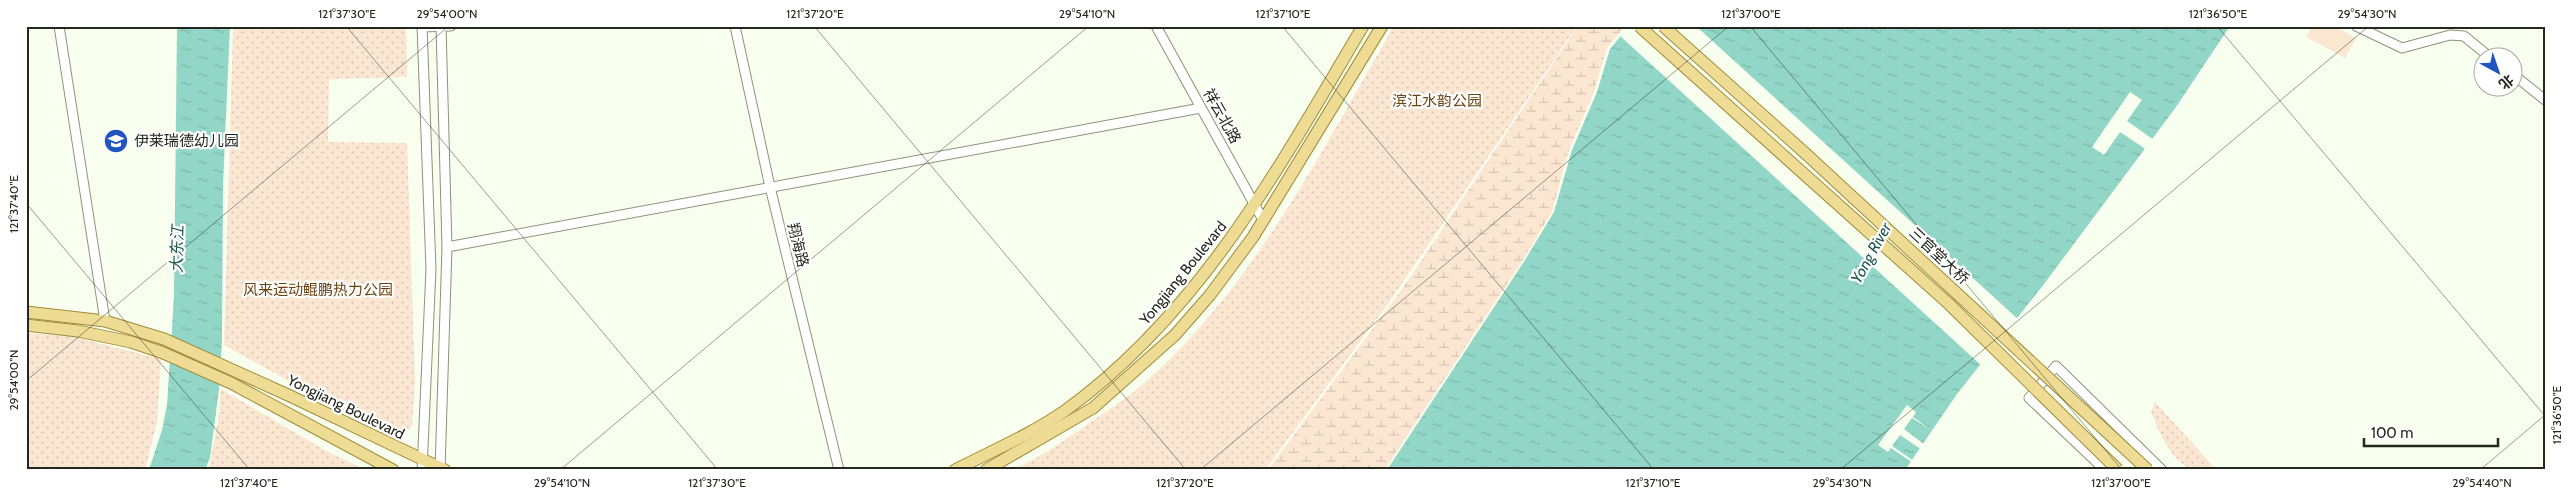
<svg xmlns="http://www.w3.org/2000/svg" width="2571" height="496" font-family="Cabin,'Noto Sans SC',sans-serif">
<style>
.grass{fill:#fbe6d2}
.wetland{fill:url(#wetland-marsh)}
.park{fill:url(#park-dots)}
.water{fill:url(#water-ripples)}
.pier{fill:#f9ffee}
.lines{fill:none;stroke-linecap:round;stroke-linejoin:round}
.minor-casing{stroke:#8c947a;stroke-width:11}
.major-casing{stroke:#a08c3c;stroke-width:13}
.minor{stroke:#fff;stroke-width:9}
.major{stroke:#eedb94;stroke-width:11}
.major-bridge-casing{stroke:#a08c3c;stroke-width:13;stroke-linecap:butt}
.major-bridge{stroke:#eedb94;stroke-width:11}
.ticks{fill:none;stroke:#23271d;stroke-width:1;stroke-opacity:0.45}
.labels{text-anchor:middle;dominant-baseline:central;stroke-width:4.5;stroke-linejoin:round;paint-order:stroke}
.park-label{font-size:15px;fill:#6b4312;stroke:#fff}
.street-label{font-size:15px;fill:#23271d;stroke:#fff}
.poi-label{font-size:15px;fill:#23271d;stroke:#fff;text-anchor:start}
.water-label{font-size:16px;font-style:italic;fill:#1e574c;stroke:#fff}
.neatline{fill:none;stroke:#23271d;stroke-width:2}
.ticks-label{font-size:12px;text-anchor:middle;fill:#23271d}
</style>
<defs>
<pattern id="wetland-marsh" width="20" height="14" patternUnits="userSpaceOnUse" patternTransform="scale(1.25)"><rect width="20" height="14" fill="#fbe6d2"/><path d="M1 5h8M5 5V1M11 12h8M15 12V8" fill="none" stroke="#d7c5b4"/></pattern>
<pattern id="park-dots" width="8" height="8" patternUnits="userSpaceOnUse" patternTransform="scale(1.25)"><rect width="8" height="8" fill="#fbe6d2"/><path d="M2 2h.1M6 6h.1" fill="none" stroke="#d7c5b4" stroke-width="1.8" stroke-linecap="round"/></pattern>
<pattern id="water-ripples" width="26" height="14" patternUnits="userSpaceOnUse" patternTransform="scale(1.25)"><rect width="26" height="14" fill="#91d6c6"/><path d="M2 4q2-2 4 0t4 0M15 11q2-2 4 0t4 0" fill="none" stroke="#7db8aa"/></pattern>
</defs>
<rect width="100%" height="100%" fill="#f9ffee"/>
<polygon class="grass" points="2312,26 2334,26 2356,38 2345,58 2306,37"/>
<polygon class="wetland" points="1578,26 1625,26 1607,48 1594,92 1568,153 1552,212 1523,260 1388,465 1384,470 1268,470 1405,285"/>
<g class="park">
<polygon points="233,26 406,26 407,77 329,79 328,142 407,143 415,381 412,426 402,437 386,435 224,345"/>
<path d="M 1394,26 L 1577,26 L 1390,301 L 1265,470 L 1011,470 C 1041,458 1065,440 1092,421 C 1106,411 1121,402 1135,391 C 1251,293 1319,155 1394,26 Z"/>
<polygon points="26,333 75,337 161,359 157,423 145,470 26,470"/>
<polygon points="221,389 328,452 366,470 209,470 219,414"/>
<path d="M 2155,402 L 2215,468 L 2236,467 L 2256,470 C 2244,470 2197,473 2190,469 C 2170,458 2159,433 2151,412 Z"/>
</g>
<g class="water">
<polygon points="177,26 230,26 223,185 222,340 219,389 210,458 205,470 149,470 162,430 167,405 174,296"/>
<polygon points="1629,26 2230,26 2176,107 2041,288 1957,394 1905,470 1387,470 1525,260 1554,212 1572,150 1597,92 1610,49"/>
</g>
<g class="pier">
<polygon points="1626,26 1696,26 2019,320 1982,366 1619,35"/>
<polygon points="2130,92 2142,100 2127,121 2154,140 2147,150 2120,132 2104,155 2092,147"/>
<polygon points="1907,405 1916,412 1913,417 1934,432 1912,418 1904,429 1925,445 1922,450 1900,435 1892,446 1914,461 1913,463 1891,448 1888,452 1878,445"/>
</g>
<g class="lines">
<g class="minor-casing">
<g id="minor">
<polyline points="59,26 105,321"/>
<polyline points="422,26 431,269 422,470"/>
<polyline points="735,26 770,187 839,470"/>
<polyline points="1156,26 1263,220"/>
<polyline points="2356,26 2402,48 2450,35 2464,36 2491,58"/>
<polyline points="422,27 451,26"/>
<polyline points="2514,75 2545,100"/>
<polyline points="447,247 1201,108"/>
<polyline points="440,470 447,247 441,26"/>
<polyline points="2105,470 2029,398 2056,366 2162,470"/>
</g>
</g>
<g class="major-casing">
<g id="major">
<polyline points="26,312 105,321 164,339 288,395 445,470"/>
<polyline points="26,325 78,331 131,342 161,352 231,383 393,470"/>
<path d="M 955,470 C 992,451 1032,434 1066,410 C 1200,313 1280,166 1363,26"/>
<polyline points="986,470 1093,408 1175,335 1210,295 1253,237 1382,26"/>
</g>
</g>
<use href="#minor" class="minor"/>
<use href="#major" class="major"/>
<g class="major-bridge-casing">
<g id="major-bridge">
<polyline points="1639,26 1949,304 2118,470"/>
<polyline points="1663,26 1805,153 2148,470"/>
</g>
</g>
<use href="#major-bridge" class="major-bridge"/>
</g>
<path class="ticks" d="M 346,26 L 718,470M 814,26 L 1186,470M 1282,26 L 1654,470M 1750,26 L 2122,470M 2217,26 L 2545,416M 26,203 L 250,470M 26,381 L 449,26M 560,470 L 1089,26M 1200,470 L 1729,26M 1840,470 L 2369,26M 2480,470 L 2545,415"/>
<defs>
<g id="school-disc" transform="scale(1.25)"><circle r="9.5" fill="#1f54c1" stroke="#fff"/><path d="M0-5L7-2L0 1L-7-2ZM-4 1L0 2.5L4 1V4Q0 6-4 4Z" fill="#fff"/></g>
</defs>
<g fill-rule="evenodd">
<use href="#school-disc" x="116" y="141"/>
</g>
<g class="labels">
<g class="park-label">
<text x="1437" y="101">滨江水韵公园</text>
<text x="318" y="290">风来运动鲲鹏热力公园</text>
</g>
<g class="street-label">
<text transform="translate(1222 116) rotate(61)">祥云北路</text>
<text transform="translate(798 245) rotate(76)">翔海路</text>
<text transform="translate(1939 256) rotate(43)">三官堂大桥</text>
<text transform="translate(1183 273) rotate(-51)">Yongjiang Boulevard</text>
<text transform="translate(346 407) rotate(26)">Yongjiang Boulevard</text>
</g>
<g class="poi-label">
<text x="134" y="141">伊莱瑞德幼儿园</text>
</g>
<g class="water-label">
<text transform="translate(177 249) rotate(-88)">大东江</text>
<text transform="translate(1871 253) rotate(-61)">Yong River</text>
</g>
</g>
<rect width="2571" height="496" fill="none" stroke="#ffffff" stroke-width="55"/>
<g transform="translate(2498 72) rotate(140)"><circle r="24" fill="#ffffff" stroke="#a7a9a5"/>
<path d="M0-4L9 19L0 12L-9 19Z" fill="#1f54c1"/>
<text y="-8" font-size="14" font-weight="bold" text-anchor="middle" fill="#23271d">北</text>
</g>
<path d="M2364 438v8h134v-8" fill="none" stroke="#23271d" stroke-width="2.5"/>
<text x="2371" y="438" font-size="15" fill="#23271d" stroke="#ffffff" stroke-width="4" paint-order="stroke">100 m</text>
<rect x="28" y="28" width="2516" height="440" class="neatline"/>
<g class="ticks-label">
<text x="347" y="18">121°37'30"E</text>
<text x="447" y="18">29°54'00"N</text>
<text x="815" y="18">121°37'20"E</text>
<text x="1087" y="18">29°54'10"N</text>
<text x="1283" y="18">121°37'10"E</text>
<text x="1751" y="18">121°37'00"E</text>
<text x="2218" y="18">121°36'50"E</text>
<text x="2367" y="18">29°54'30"N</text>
<text transform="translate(14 204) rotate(-90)" y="4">121°37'40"E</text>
<text transform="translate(14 380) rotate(-90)" y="4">29°54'00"N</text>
<text transform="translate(2557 415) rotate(-90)" y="4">121°36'50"E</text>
<text x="249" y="487">121°37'40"E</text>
<text x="562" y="487">29°54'10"N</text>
<text x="717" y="487">121°37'30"E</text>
<text x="1185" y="487">121°37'20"E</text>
<text x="1653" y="487">121°37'10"E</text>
<text x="1842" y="487">29°54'30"N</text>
<text x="2121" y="487">121°37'00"E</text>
<text x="2482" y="487">29°54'40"N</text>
</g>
</svg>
